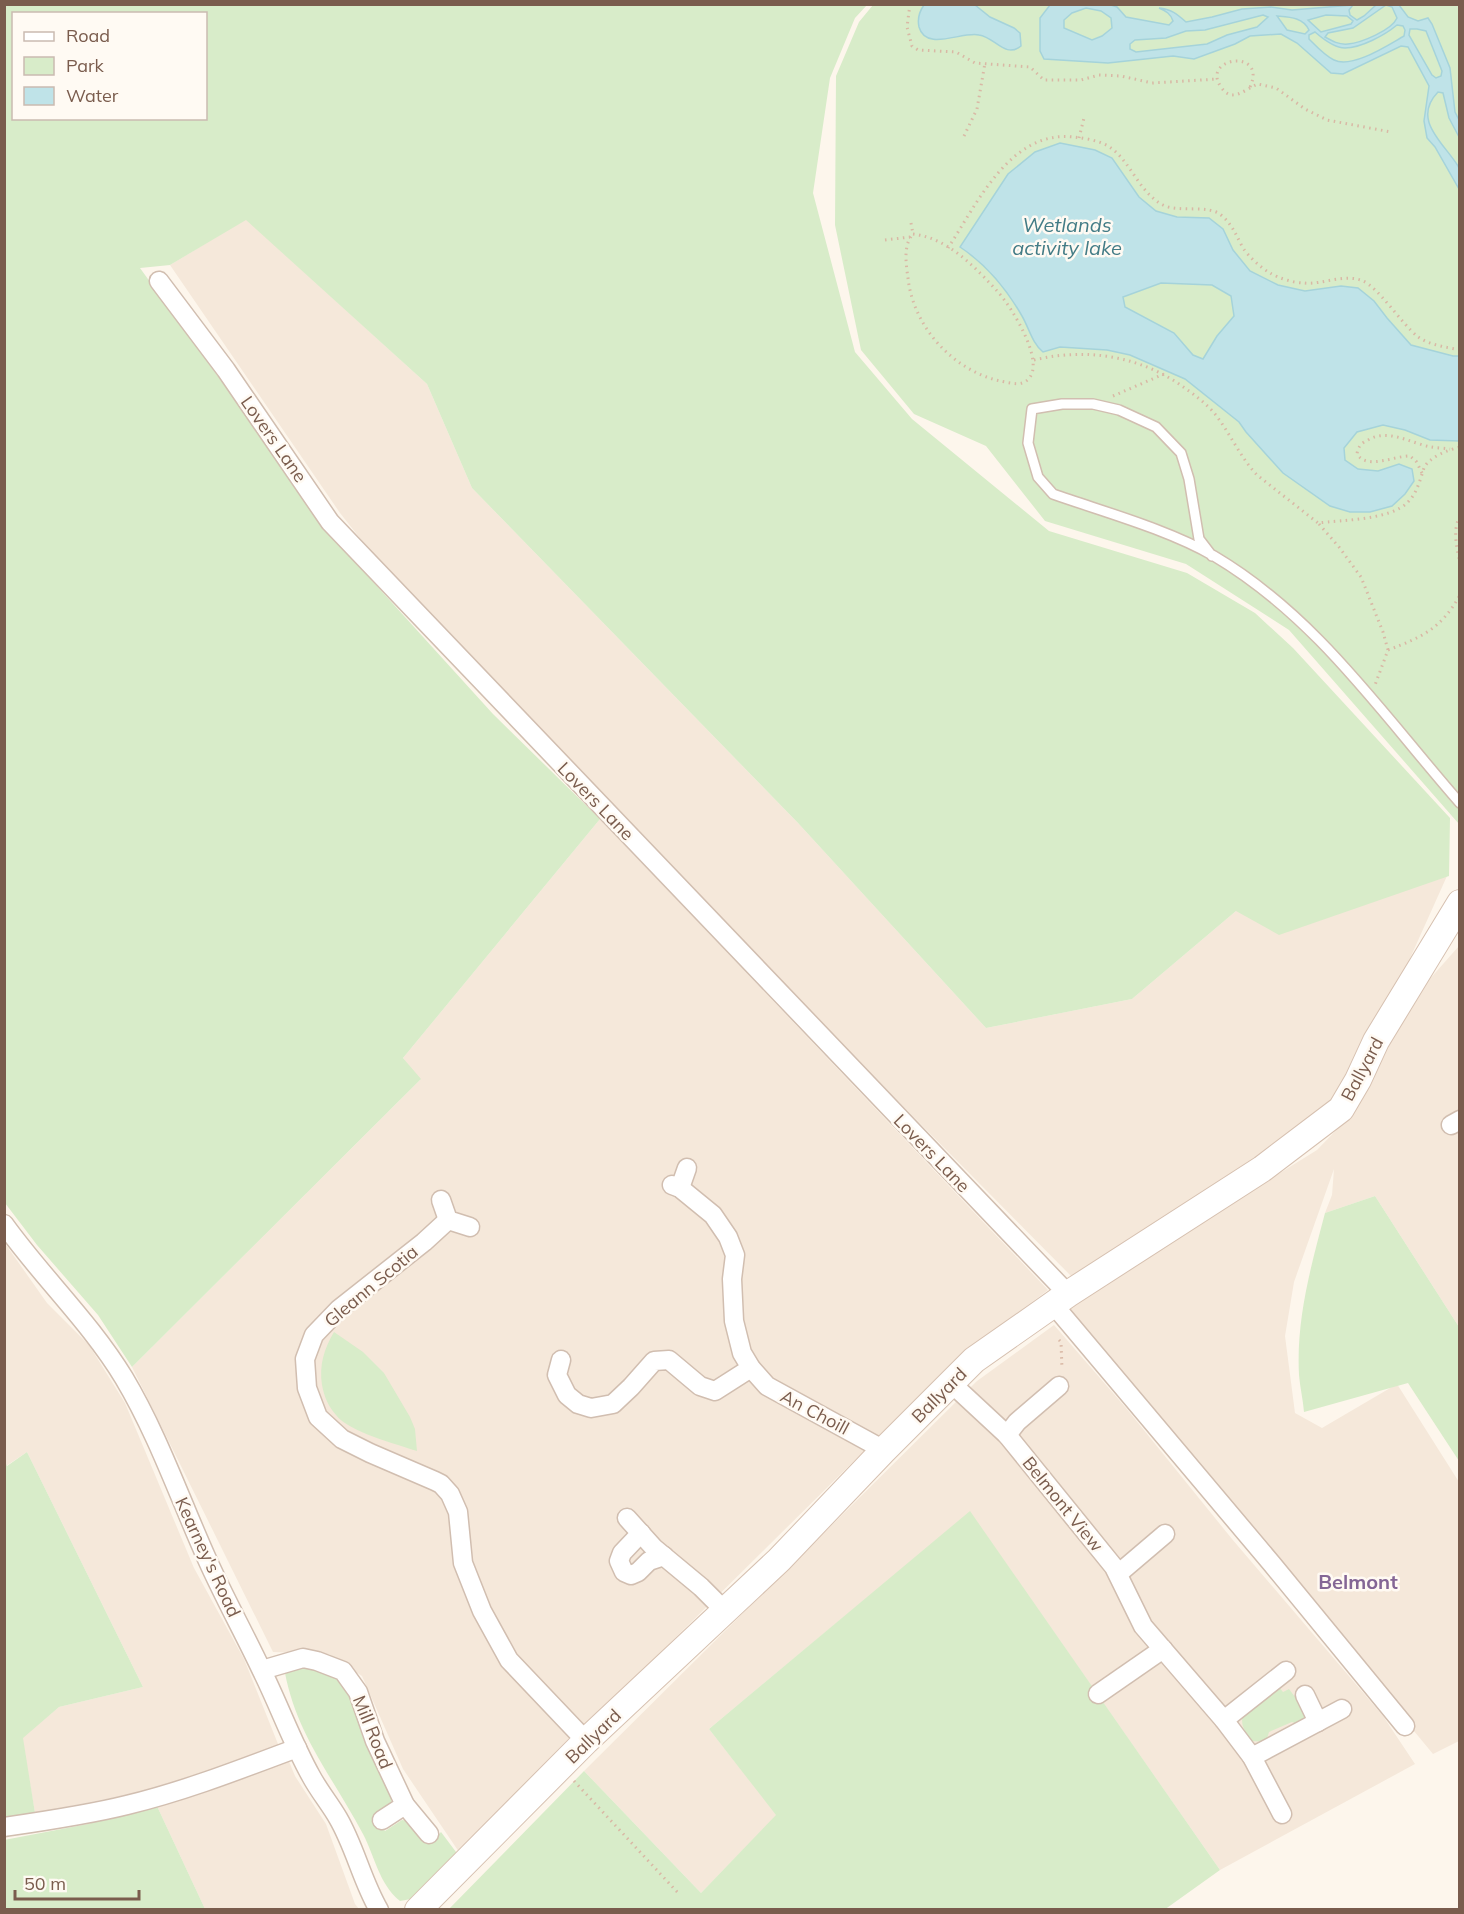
<svg xmlns="http://www.w3.org/2000/svg" width="1464" height="1914" font-family="Mulish,sans-serif">
<style>
.residential{fill:#f5e8da}
.green{fill:#d8ecc9;fill-rule:evenodd}
.water{fill:#bfe3e8;stroke:#a5d3da;stroke-width:1.5;fill-rule:evenodd}
.lines{fill:none;stroke-linecap:round;stroke-linejoin:round}
.lane-casing{stroke:#d1beb0;stroke-width:12}
.street-casing{stroke:#d1beb0;stroke-width:21}
.secondary-casing{stroke:#d6c0b0;stroke-width:28}
.path{stroke:#d9b8a5;stroke-width:3;stroke-dasharray:1.5 4.5;stroke-linecap:butt}
.lane{stroke:#fff;stroke-width:9}
.street{stroke:#fff;stroke-width:18}
.secondary{stroke:#fff;stroke-width:26}
.labels{text-anchor:middle;dominant-baseline:central;stroke-width:5;stroke-linejoin:round;paint-order:stroke}
.street-label{font-size:18px;fill:#7a5c4d;stroke:#fffaf3}
.water-label{font-size:20px;font-style:italic;fill:#437c86;stroke:#fffaf3}
.neighbourhood-label{font-size:20px;font-weight:bold;fill:#846695;stroke:#fffaf3}
</style>
<rect width="100%" height="100%" fill="#fdf6ec"/>
<g class="residential">
<polygon points="246,219 427,384 472,488 798,823 986,1028 1132,999 1236,911 1447,876 1407,965 1376,1019 1340,1089 1323,1109 1260,1155 1071,1276 800,1002 382,566 340,513 170,265"/>
<polygon points="600,819 1048,1290 960,1356 459,1852 403,1769 362,1676 329,1654 273,1652 132,1367 420,1080 403,1058"/>
<polygon points="1459,946 1459,1327 1375,1196 1325,1213 1332,1195 1334,1169 1294,1282 1285,1336 1295,1413 1322,1428 1397,1384 1459,1482 1459,1741 1433,1754 1064,1308 1317,1150 1347,1119 1363,1086 1428,981"/>
<polygon points="4,1242 47,1303 89,1345 125,1403 194,1568 244,1659 280,1749 172,1786 35,1813 22,1738 59,1707 143,1687 27,1452 6,1466 5,1462 4,1391 6,1390 4,1386"/>
<polygon points="1054,1325 1126,1408 1232,1539 1383,1716 1415,1764 1220,1870 970,1512 709,1729 777,1815 701,1893 584,1771 977,1381"/>
<polygon points="288,1759 295,1776 326,1824 355,1904 359,1909 205,1909 156,1804"/>
</g>
<g class="green">
<path d="M 5,5 L 867,5 L 855,18 L 830,78 L 813,193 L 855,352 L 912,419 L 1049,531 L 1187,573 L 1255,613 L 1293,648 L 1450,818 L 1449,876 L 1279,935 L 1236,911 L 1132,999 L 986,1028 L 798,823 L 472,488 L 427,384 L 246,220 L 170,265 L 140,268 L 322,521 L 365,573 L 493,714 L 600,819 L 403,1058 L 421,1079 L 132,1367 L 98,1315 L 37,1245 L 5,1203 ZM 14,14 L 206,14 L 206,118 L 14,118 Z"/>
<polygon points="873,5 1459,5 1459,824 1289,630 1186,564 1045,521 986,446 914,414 861,350 835,225 836,76 859,22"/>
<path d="M 1375,1196 L 1459,1327 L 1459,1461 L 1408,1383 L 1304,1412 C 1303,1400 1300,1387 1299,1375 C 1296,1319 1311,1266 1325,1213 Z"/>
<path d="M 334,1332 L 363,1352 L 384,1373 L 410,1417 L 415,1429 L 417,1451 C 396,1444 349,1432 336,1415 C 328,1406 324,1396 322,1385 C 319,1365 324,1349 334,1332 Z"/>
<polygon points="27,1452 143,1687 59,1707 23,1738 35,1813 5,1818 5,1462 7,1466"/>
<polygon points="970,1511 1220,1870 1164,1910 448,1910 584,1771 701,1893 776,1815 709,1729"/>
<path d="M 320,1668 C 355,1685 353,1714 366,1745 C 374,1762 384,1778 391,1795 L 391,1803 L 376,1819 L 385,1831 L 402,1820 L 409,1821 L 431,1843 L 441,1832 L 459,1856 C 442,1873 425,1899 400,1901 C 379,1884 375,1857 363,1834 C 334,1779 297,1736 285,1673 L 299,1669 Z"/>
<path d="M 1279,1687 L 1283,1692 L 1289,1689 L 1295,1697 L 1300,1694 L 1307,1718 L 1297,1724 L 1292,1722 L 1269,1732 L 1266,1742 L 1252,1741 C 1245,1732 1240,1725 1243,1715 Z"/>
<polygon points="156,1804 205,1909 5,1909 4,1840 88,1824"/>
</g>
<g class="water">
<path d="M 924,5 L 975,5 L 990,17 L 1014,28 L 1020,33 L 1021,46 C 1005,59 995,37 979,35 C 962,31 926,52 919,27 C 917,18 919,12 924,5 Z"/>
<path d="M 1050,5 L 1111,5 L 1117,7 L 1126,17 L 1169,25 L 1173,21 C 1171,14 1166,11 1159,8 C 1171,9 1177,14 1186,22 L 1212,17 L 1242,9 L 1271,7 L 1292,10 L 1353,5 L 1349,10 L 1350,15 L 1357,20 L 1364,16 L 1376,5 L 1399,5 L 1408,17 L 1418,21 L 1428,18 L 1432,24 L 1450,68 L 1455,112 L 1459,120 L 1459,137 L 1449,118 L 1443,93 L 1438,92 C 1411,120 1444,143 1458,166 C 1461,172 1460,182 1459,189 L 1435,147 L 1427,138 L 1424,121 L 1429,86 L 1408,47 L 1401,46 L 1343,74 L 1331,73 L 1297,43 L 1281,34 L 1250,36 L 1235,44 L 1194,59 L 1173,56 L 1108,63 L 1044,59 L 1040,51 L 1040,18 ZM 1386,5 L 1392,7 L 1397,18 C 1392,30 1361,43 1348,44 C 1339,45 1332,41 1325,37 L 1328,33 L 1353,28 ZM 1086,8 L 1101,11 L 1111,18 L 1112,28 L 1102,36 L 1092,40 L 1064,28 L 1064,20 L 1072,13 ZM 1263,15 L 1268,17 L 1257,27 L 1227,35 L 1207,44 L 1136,52 L 1130,49 L 1130,44 L 1135,40 L 1166,38 L 1186,31 L 1205,30 ZM 1326,15 L 1347,16 L 1353,21 L 1351,24 L 1321,32 L 1308,20 ZM 1277,16 C 1289,17 1303,17 1309,30 L 1305,34 L 1287,30 ZM 1397,25 L 1403,26 L 1405,30 L 1404,36 C 1388,45 1352,69 1334,60 C 1325,56 1316,46 1309,39 L 1309,35 L 1315,32 C 1323,39 1334,48 1345,48 C 1361,48 1385,35 1397,25 ZM 1417,29 L 1426,31 L 1442,71 L 1441,76 L 1436,78 L 1432,75 L 1409,35 L 1410,29 Z"/>
<path d="M 1060,143 L 1095,150 L 1112,158 L 1139,197 L 1156,211 L 1177,217 L 1209,218 L 1223,229 L 1233,250 L 1250,271 L 1278,285 L 1305,291 L 1341,286 L 1358,288 L 1374,301 L 1387,318 L 1411,345 L 1453,356 L 1459,356 L 1459,441 L 1430,440 L 1405,430 L 1383,425 L 1357,432 L 1344,448 L 1345,460 L 1358,469 L 1378,471 L 1399,464 L 1412,469 L 1414,481 L 1405,494 L 1392,506 L 1370,512 L 1350,512 L 1330,506 L 1283,473 L 1246,432 L 1239,422 L 1185,379 L 1130,355 L 1107,350 L 1060,347 L 1043,352 C 1032,343 1029,328 1022,316 C 1006,288 987,265 960,247 L 1008,174 L 1035,152 ZM 1161,283 L 1212,285 L 1231,296 L 1234,316 L 1217,336 L 1203,359 L 1193,355 L 1174,333 L 1125,307 L 1123,297 Z"/>
</g>
<g class="lines">
<g class="lane-casing">
<path id="lane" d="M 1212,556 L 1199,539 L 1189,479 L 1181,453 L 1156,427 L 1119,410 L 1093,404 L 1062,404 L 1032,409 L 1028,443 L 1038,477 L 1053,494 C 1104,512 1167,529 1214,556 C 1317,617 1382,714 1460,803"/>
</g>
<g class="street-casing">
<g id="street">
<polyline points="159,281 226,370 330,522 1068,1294"/>
<polyline points="1451,1125 1460,1120"/>
<polyline points="672,1185 680,1188 713,1215 728,1237 735,1255 732,1279 734,1321 742,1353 751,1368 767,1386 884,1450"/>
<polyline points="680,1188 687,1168"/>
<polyline points="441,1200 448,1220 470,1227"/>
<polyline points="448,1220 424,1242 339,1309 314,1335 305,1359 307,1388 318,1417 342,1439 370,1453 435,1481 441,1484 450,1494 458,1512 463,1563 482,1611 509,1660 586,1741"/>
<path d="M 4,1224 C 42,1277 90,1322 124,1378 C 158,1435 180,1499 207,1559 C 224,1597 244,1633 261,1669 C 279,1705 292,1742 311,1776 C 319,1791 330,1804 338,1818 C 355,1847 362,1881 379,1910"/>
<polyline points="1053,1304 1272,1564 1405,1726"/>
<polyline points="561,1360 557,1375 567,1395 578,1404 591,1408 613,1404 631,1387 654,1361 669,1360 700,1386 715,1391 751,1368"/>
<polyline points="951,1383 1007,1435 1114,1567 1143,1626 1224,1720 1252,1757 1282,1814"/>
<polyline points="1007,1435 1017,1422 1059,1386"/>
<polyline points="627,1518 654,1548 701,1587 725,1611"/>
<polyline points="641,1533 622,1553 619,1561 624,1572 631,1575 638,1572 649,1561 664,1556"/>
<polyline points="1118,1574 1165,1534"/>
<polyline points="262,1670 303,1658 317,1661 343,1671 358,1692 375,1741 405,1805 429,1834"/>
<polyline points="1098,1694 1163,1649"/>
<polyline points="1305,1695 1318,1722"/>
<polyline points="1224,1720 1286,1671"/>
<polyline points="1252,1757 1342,1709"/>
<polyline points="382,1820 405,1805"/>
<path d="M 4,1827 C 45,1821 87,1815 127,1805 C 185,1791 241,1769 297,1748"/>
</g>
</g>
<g class="secondary-casing">
<polyline id="secondary" points="418,1910 586,1741 779,1560 884,1450 974,1360 1068,1294 1262,1169 1341,1109 1358,1080 1376,1041 1460,903"/>
</g>
<g class="path">
<polyline points="910,4 907,27 912,46 918,50 956,52 975,63 1030,67 1044,80 1081,80 1099,75 1121,76 1152,83 1218,79"/>
<path d="M 1250,87 C 1268,48 1200,57 1221,87 C 1232,104 1245,89 1258,84 L 1276,88 L 1305,109 L 1327,120 L 1391,132"/>
<polyline points="964,136 977,109 985,63"/>
<polyline points="1079,138 1084,118"/>
<polyline points="911,223 913,234"/>
<path d="M 913,234 C 948,238 975,267 998,292 C 1011,306 1053,372 1022,383 C 1016,385 1006,382 1000,381 C 952,370 913,326 908,278 C 906,264 903,245 913,234 Z"/>
<polyline points="885,240 910,237"/>
<path d="M 948,248 C 977,204 1010,130 1073,137 C 1084,138 1097,140 1108,146 C 1130,159 1138,192 1163,205 C 1179,213 1208,204 1221,215 C 1232,224 1236,235 1243,248 C 1249,257 1260,267 1270,273 C 1278,278 1294,283 1304,283 C 1322,285 1345,273 1363,281 C 1379,288 1401,323 1417,336 C 1428,345 1446,347 1460,350"/>
<path d="M 1034,360 C 1084,348 1136,355 1179,384 C 1192,393 1205,402 1215,414 C 1230,433 1240,457 1257,475 L 1318,523 C 1342,520 1391,520 1408,502 C 1417,493 1420,480 1424,468 C 1429,457 1448,450 1460,447"/>
<polyline points="1113,396 1164,374"/>
<path d="M 1422,473 L 1416,461 L 1410,456 C 1393,456 1367,470 1357,454 C 1358,447 1361,443 1368,440 C 1388,428 1410,443 1431,447 C 1437,448 1444,448 1450,449"/>
<path d="M 1460,516 C 1452,531 1457,548 1460,563"/>
<polyline points="1319,524 1339,547 1361,577 1383,632 1388,650 1375,685"/>
<path d="M 1388,650 C 1422,637 1441,629 1460,595"/>
<polyline points="1059,1340 1061,1342 1062,1369"/>
<polyline points="574,1781 680,1895"/>
</g>
<use href="#lane" class="lane"/>
<use href="#street" class="street"/>
<use href="#secondary" class="secondary"/>
</g>
<g class="labels">
<g class="street-label">
<text transform="translate(274 439) rotate(55)">Lovers Lane</text>
<text transform="translate(596 801) rotate(46)">Lovers Lane</text>
<text transform="translate(1362 1069) rotate(-62)">Ballyard</text>
<text transform="translate(932 1153) rotate(46)">Lovers Lane</text>
<text transform="translate(371 1286) rotate(-40)">Gleann Scotia</text>
<text transform="translate(939 1395) rotate(-45)">Ballyard</text>
<text transform="translate(815 1412) rotate(28)">An Choill</text>
<text transform="translate(1063 1504) rotate(51)">Belmont View</text>
<text transform="translate(208 1557) rotate(65)">Kearney's Road</text>
<text transform="translate(373 1732) rotate(68)">Mill Road</text>
<text transform="translate(593 1736) rotate(-44)">Ballyard</text>
</g>
<g class="water-label">
<text x="1067" y="224">Wetlands<tspan x="1067" dy="23">activity lake</tspan></text>
</g>
<g class="neighbourhood-label">
<text x="1358" y="1581">Belmont</text>
</g>
</g>
<rect width="1464" height="1914" fill="none" stroke="#7a5c4d" stroke-width="12"/>
<rect x="12" y="12" width="195" height="108" fill="#fffaf3" stroke="#cabbb1" stroke-width="1.5"/>
<rect x="24" y="32" width="30" height="9" fill="#ffffff" stroke="#cabbb1" stroke-width="1.5"/>
<text x="66" y="42" font-size="18" fill="#7a5c4d">Road</text>
<rect x="24" y="57" width="30" height="18" fill="#d8ecc9" stroke="#cabbb1" stroke-width="1.5"/>
<text x="66" y="72" font-size="18" fill="#7a5c4d">Park</text>
<rect x="24" y="87" width="30" height="18" fill="#bfe3e8" stroke="#cabbb1" stroke-width="1.5"/>
<text x="66" y="102" font-size="18" fill="#7a5c4d">Water</text>
<path d="M15 1890v9h124v-9" fill="none" stroke="#7a5c4d" stroke-width="3"/>
<text x="24" y="1890" font-size="18" fill="#7a5c4d" stroke="#fffaf3" stroke-width="4.5" paint-order="stroke">50 m</text>
</svg>
